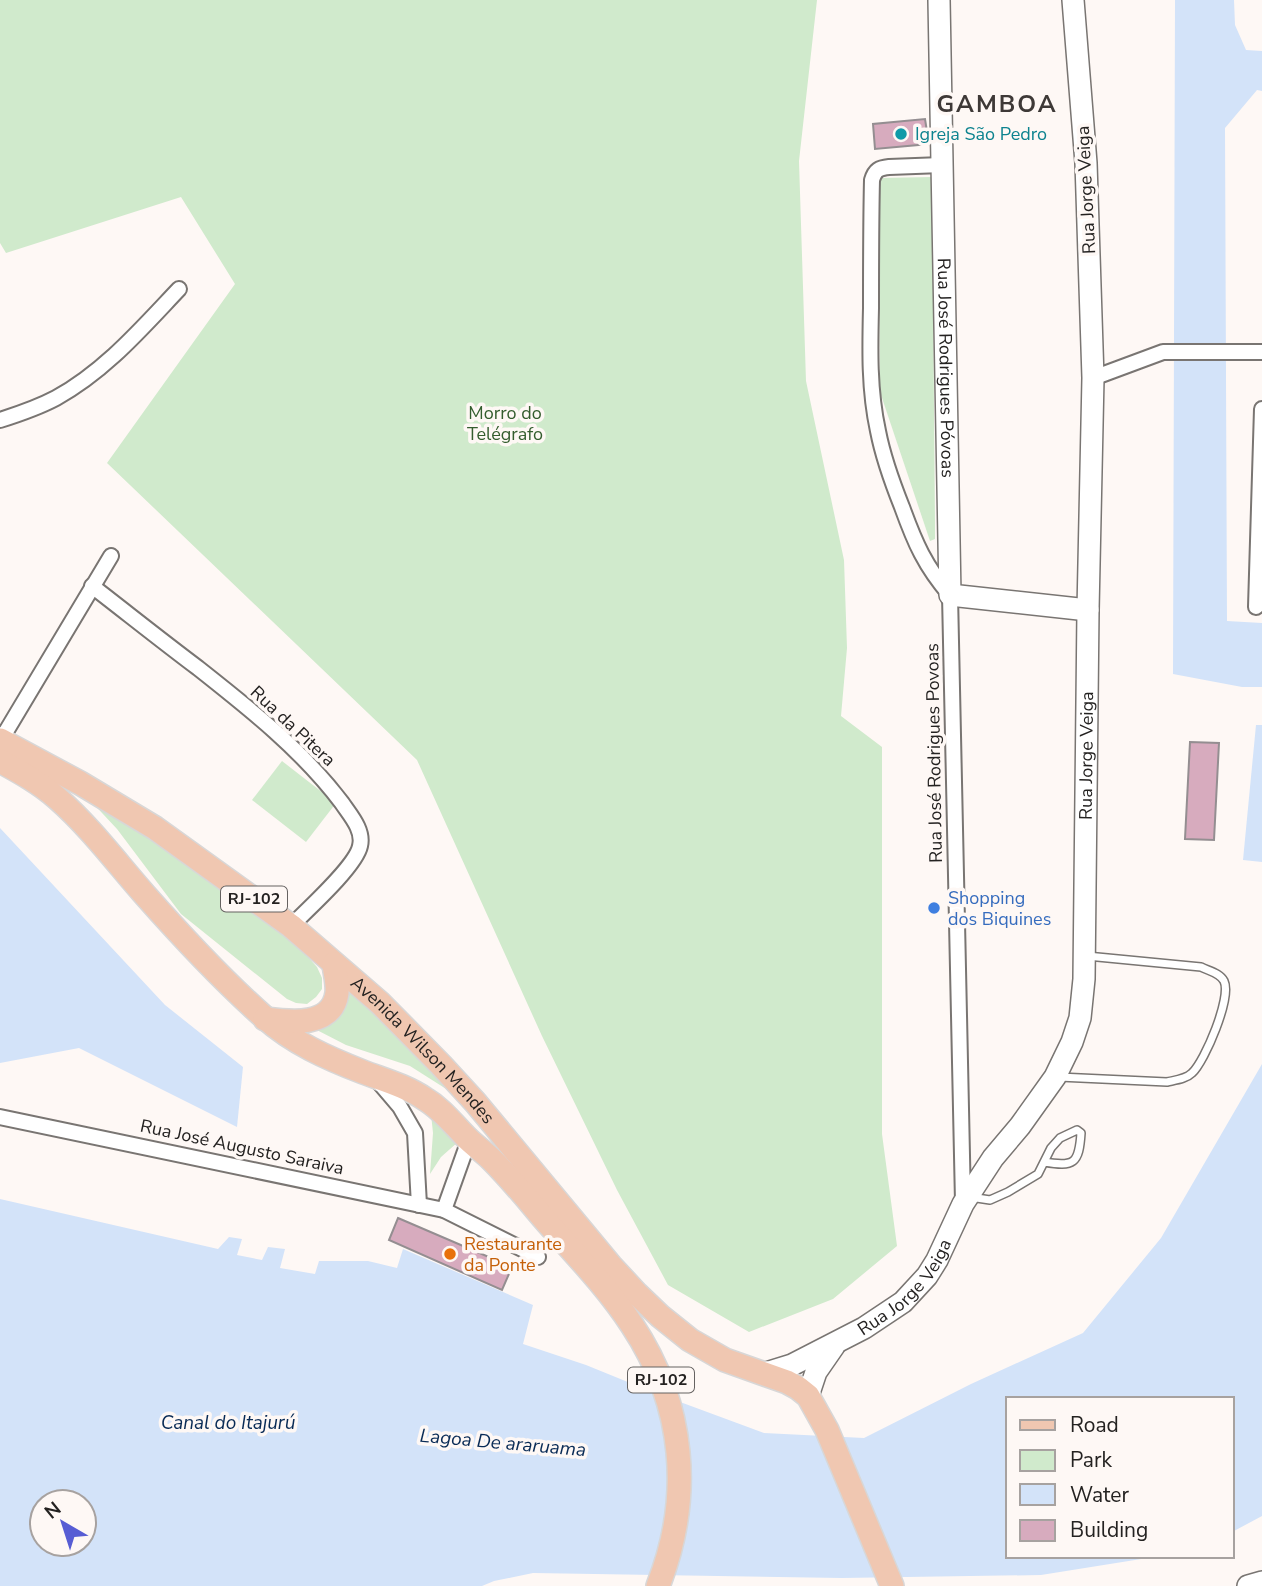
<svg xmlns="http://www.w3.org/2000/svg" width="1262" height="1586" font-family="'Nunito Sans',sans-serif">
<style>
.green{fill:#d0eacc}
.water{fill:#d3e3f9;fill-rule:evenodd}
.building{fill:#d7abbe;stroke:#948e91;stroke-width:2}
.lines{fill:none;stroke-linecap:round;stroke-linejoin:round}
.lane-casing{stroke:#797572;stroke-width:10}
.street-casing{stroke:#797572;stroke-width:18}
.secondary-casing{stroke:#797572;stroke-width:24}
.primary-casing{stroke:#d8d7d7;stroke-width:26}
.lane{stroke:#fff;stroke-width:7}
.street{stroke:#fff;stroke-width:14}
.secondary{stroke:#fff;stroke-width:21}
.primary{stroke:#f0c7b1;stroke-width:23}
.culture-dot{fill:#0f9aa8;stroke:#fef8f5;stroke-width:2.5}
.shop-dot{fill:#3f7fe0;stroke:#fef8f5;stroke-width:2.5}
.food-dot{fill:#e8710a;stroke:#fef8f5;stroke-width:2.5}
.labels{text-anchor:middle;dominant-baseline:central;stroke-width:7;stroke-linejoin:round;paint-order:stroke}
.shield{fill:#fef8f5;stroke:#656261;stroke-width:2}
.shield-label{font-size:16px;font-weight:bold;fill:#242221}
.culture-label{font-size:18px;fill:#0d838f;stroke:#fef8f5;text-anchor:start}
.street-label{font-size:18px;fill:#242221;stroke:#fef8f5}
.park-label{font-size:18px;fill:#345d2e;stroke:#fef8f5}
.shop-label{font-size:18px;fill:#366cbe;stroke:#fef8f5;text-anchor:start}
.food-label{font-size:18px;fill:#c56008;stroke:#fef8f5;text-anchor:start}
.water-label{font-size:19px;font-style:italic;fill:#092b56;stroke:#fef8f5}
.district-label{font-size:24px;font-weight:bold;letter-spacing:2px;fill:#3e3937;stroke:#fef8f5}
</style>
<rect width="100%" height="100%" fill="#fef8f5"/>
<g class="green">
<polygon points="0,0 817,0 799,161 806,381 844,560 847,648 841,716 882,747 882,1134 897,1246 833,1299 749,1332 668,1285 617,1190 542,1036 417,760 107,463 235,284 181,197 6,253 0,243"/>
<polygon points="932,177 935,522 935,539 930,541 880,392 879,178"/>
<polygon points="282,761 336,803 306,842 252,800"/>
<polygon points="74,783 204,876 299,947 317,967 322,978 322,989 316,997 307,1004 296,1003 287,999 181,914 117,829"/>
<polygon points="350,982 462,1099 410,1066 346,1045 311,1027"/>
<polygon points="431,1114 458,1142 441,1157 430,1174 433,1133"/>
</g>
<g class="water">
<polygon points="1175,0 1234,0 1235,25 1246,50 1262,51 1262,91 1257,90 1225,128 1227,621 1262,623 1262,687 1242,687 1173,674"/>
<polygon points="1256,725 1262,725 1262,862 1243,860"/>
<polygon points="0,828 165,1005 243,1067 237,1127 79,1048 0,1063"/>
<path d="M 1262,1064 L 1262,1516 L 1234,1531 L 1232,1532 L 1232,1399 L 1008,1399 L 1008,1556 L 1160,1556 L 1041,1575 L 842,1578 L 533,1573 L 494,1581 L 482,1586 L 0,1586 L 0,1199 L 218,1249 L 229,1237 L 242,1239 L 237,1255 L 262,1260 L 268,1247 L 285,1249 L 280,1268 L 315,1274 L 319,1261 L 368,1261 L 397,1268 L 403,1249 L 533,1305 L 523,1344 L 586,1365 L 645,1389 L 764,1433 L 864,1438 L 971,1384 L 1083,1333 L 1161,1238 ZM 42,1502 L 84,1502 L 84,1544 L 42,1544 Z"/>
</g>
<g class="building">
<polygon points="925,119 929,144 875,149 873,124"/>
<polygon points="1190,742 1219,743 1214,840 1185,839"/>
<polygon points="398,1218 512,1267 502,1290 389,1240"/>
</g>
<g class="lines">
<g class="lane-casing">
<g id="lane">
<path d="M 1059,1077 L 1167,1082 C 1176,1080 1186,1079 1192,1073 C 1205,1061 1232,997 1224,981 C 1220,973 1209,971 1201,967 L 1087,956"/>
<path d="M 970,1197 L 990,1200 L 1008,1192 L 1038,1174 L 1051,1148 L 1060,1138 L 1077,1130 L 1081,1133 C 1079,1164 1074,1167 1044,1162"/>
</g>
</g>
<g class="street-casing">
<g id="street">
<path d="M 942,165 L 889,167 C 879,168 875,170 872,180 C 871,223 871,265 871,308 C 870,349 869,390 878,431 C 883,457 892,482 902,507 C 915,543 925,566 950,595 L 963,1202"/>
<polyline points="1093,378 1163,352 1262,352"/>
<path d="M 0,420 C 19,414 39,407 56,398 C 105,371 141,329 179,289"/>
<path d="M 92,586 C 127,613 162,641 198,668 C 250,709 302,750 342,803 C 350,815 364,830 360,846 C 356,866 307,910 291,926"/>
<polyline points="1256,607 1262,409"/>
<polyline points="1,740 111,556"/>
<polyline points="377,1080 400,1107 415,1133 419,1205"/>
<polyline points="0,1117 444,1210 538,1257"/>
<polyline points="444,1210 469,1140"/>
</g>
</g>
<g class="secondary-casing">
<g id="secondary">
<path id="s1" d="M 939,0 L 950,595 L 1088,610"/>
<path id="s2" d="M 763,1374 L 792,1365 L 864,1328 L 903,1302 L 927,1276 L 937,1260 L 963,1204 L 993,1158 L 1020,1126 L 1055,1077 L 1072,1042 L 1080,1018 L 1084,979 L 1088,610 L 1093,378 L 1086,163 L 1073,0"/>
<polyline points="808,1396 816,1372 834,1346"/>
<polyline points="1248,1586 1262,1582"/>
</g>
</g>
<g class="primary-casing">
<g id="primary">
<path id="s3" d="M 0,740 L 80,783 L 155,828 L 291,926 L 380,1003 L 441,1065 L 475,1102 L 611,1266 L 637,1294 L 660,1316 L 690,1340 L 725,1360 L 787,1382 L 798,1388 L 808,1396 L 827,1430 L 892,1586"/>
<path d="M 0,761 C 20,772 40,783 57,798 C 90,827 116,862 145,895 C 183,938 221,979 264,1017 C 293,1043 327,1058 363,1072 C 384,1080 406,1086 425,1099 C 442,1109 453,1124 467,1138 C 475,1146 484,1152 492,1160 C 511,1179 528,1200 545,1220 C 575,1254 607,1287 632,1325 C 685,1405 693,1497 658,1586"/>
<path d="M 265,1019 C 289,1022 332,1028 337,993 C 338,983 335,974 334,964"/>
</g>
</g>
<use href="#lane" class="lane"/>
<use href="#street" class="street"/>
<use href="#secondary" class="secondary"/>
<use href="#primary" class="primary"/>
</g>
<circle class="culture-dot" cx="901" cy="134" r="7"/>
<circle class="shop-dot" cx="934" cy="908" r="7"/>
<circle class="food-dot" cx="450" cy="1254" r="7"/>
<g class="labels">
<g class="shield">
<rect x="221" y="886.5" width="66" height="25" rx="5"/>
<rect x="628" y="1367.5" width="66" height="25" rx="5"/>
</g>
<g class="shield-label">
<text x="254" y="899">RJ-102</text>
<text x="661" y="1380">RJ-102</text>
</g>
<g class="culture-label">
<text x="915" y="134">Igreja São Pedro</text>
</g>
<g class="street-label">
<text transform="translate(1086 190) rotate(-93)">Rua Jorge Veiga</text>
<text stroke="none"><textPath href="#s1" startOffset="368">Rua José Rodrigues Póvoas</textPath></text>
<text transform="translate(293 726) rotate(43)">Rua da Pitera</text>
<text transform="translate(934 753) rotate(-91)">Rua José Rodrigues Povoas</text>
<text stroke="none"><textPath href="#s2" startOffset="758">Rua Jorge Veiga</textPath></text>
<text stroke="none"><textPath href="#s3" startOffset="527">Avenida Wilson Mendes</textPath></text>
<text transform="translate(242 1147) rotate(12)">Rua José Augusto Saraiva</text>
<text stroke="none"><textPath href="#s2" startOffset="170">Rua Jorge Veiga</textPath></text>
</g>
<g class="park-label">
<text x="505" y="413">Morro do<tspan x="505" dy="21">Telégrafo</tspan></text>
</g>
<g class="shop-label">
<text x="948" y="898">Shopping<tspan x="948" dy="21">dos Biquines</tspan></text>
</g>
<g class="food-label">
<text x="464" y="1244">Restaurante<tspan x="464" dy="21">da Ponte</tspan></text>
</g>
<g class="water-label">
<text x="228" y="1423">Canal do Itajurú</text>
<text transform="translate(503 1443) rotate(5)">Lagoa De araruama</text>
</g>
<g class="district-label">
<text x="997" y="104">GAMBOA</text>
</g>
</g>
<rect x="1006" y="1397" width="228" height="161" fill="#fef8f5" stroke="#a7a2a0" stroke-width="2"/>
<rect x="1020" y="1420" width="35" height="10" fill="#f0c7b1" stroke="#a7a2a0" stroke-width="2"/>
<text x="1070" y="1432" font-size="21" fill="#242221">Road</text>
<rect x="1020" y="1450" width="35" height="21" fill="#d0eacc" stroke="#a7a2a0" stroke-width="2"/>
<text x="1070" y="1467" font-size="21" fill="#242221">Park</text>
<rect x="1020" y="1484" width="35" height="21" fill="#d3e3f9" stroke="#a7a2a0" stroke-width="2"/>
<text x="1070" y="1502" font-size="21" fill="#242221">Water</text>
<rect x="1020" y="1520" width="35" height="21" fill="#d7abbe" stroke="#a7a2a0" stroke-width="2"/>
<text x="1070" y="1537" font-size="21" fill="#242221">Building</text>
<g transform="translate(63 1523) rotate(321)"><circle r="33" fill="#fef8f5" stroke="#a7a2a0" stroke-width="2"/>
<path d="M0-5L12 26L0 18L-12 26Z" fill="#575dd4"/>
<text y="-10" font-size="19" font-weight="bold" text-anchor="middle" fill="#242221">N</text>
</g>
</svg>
